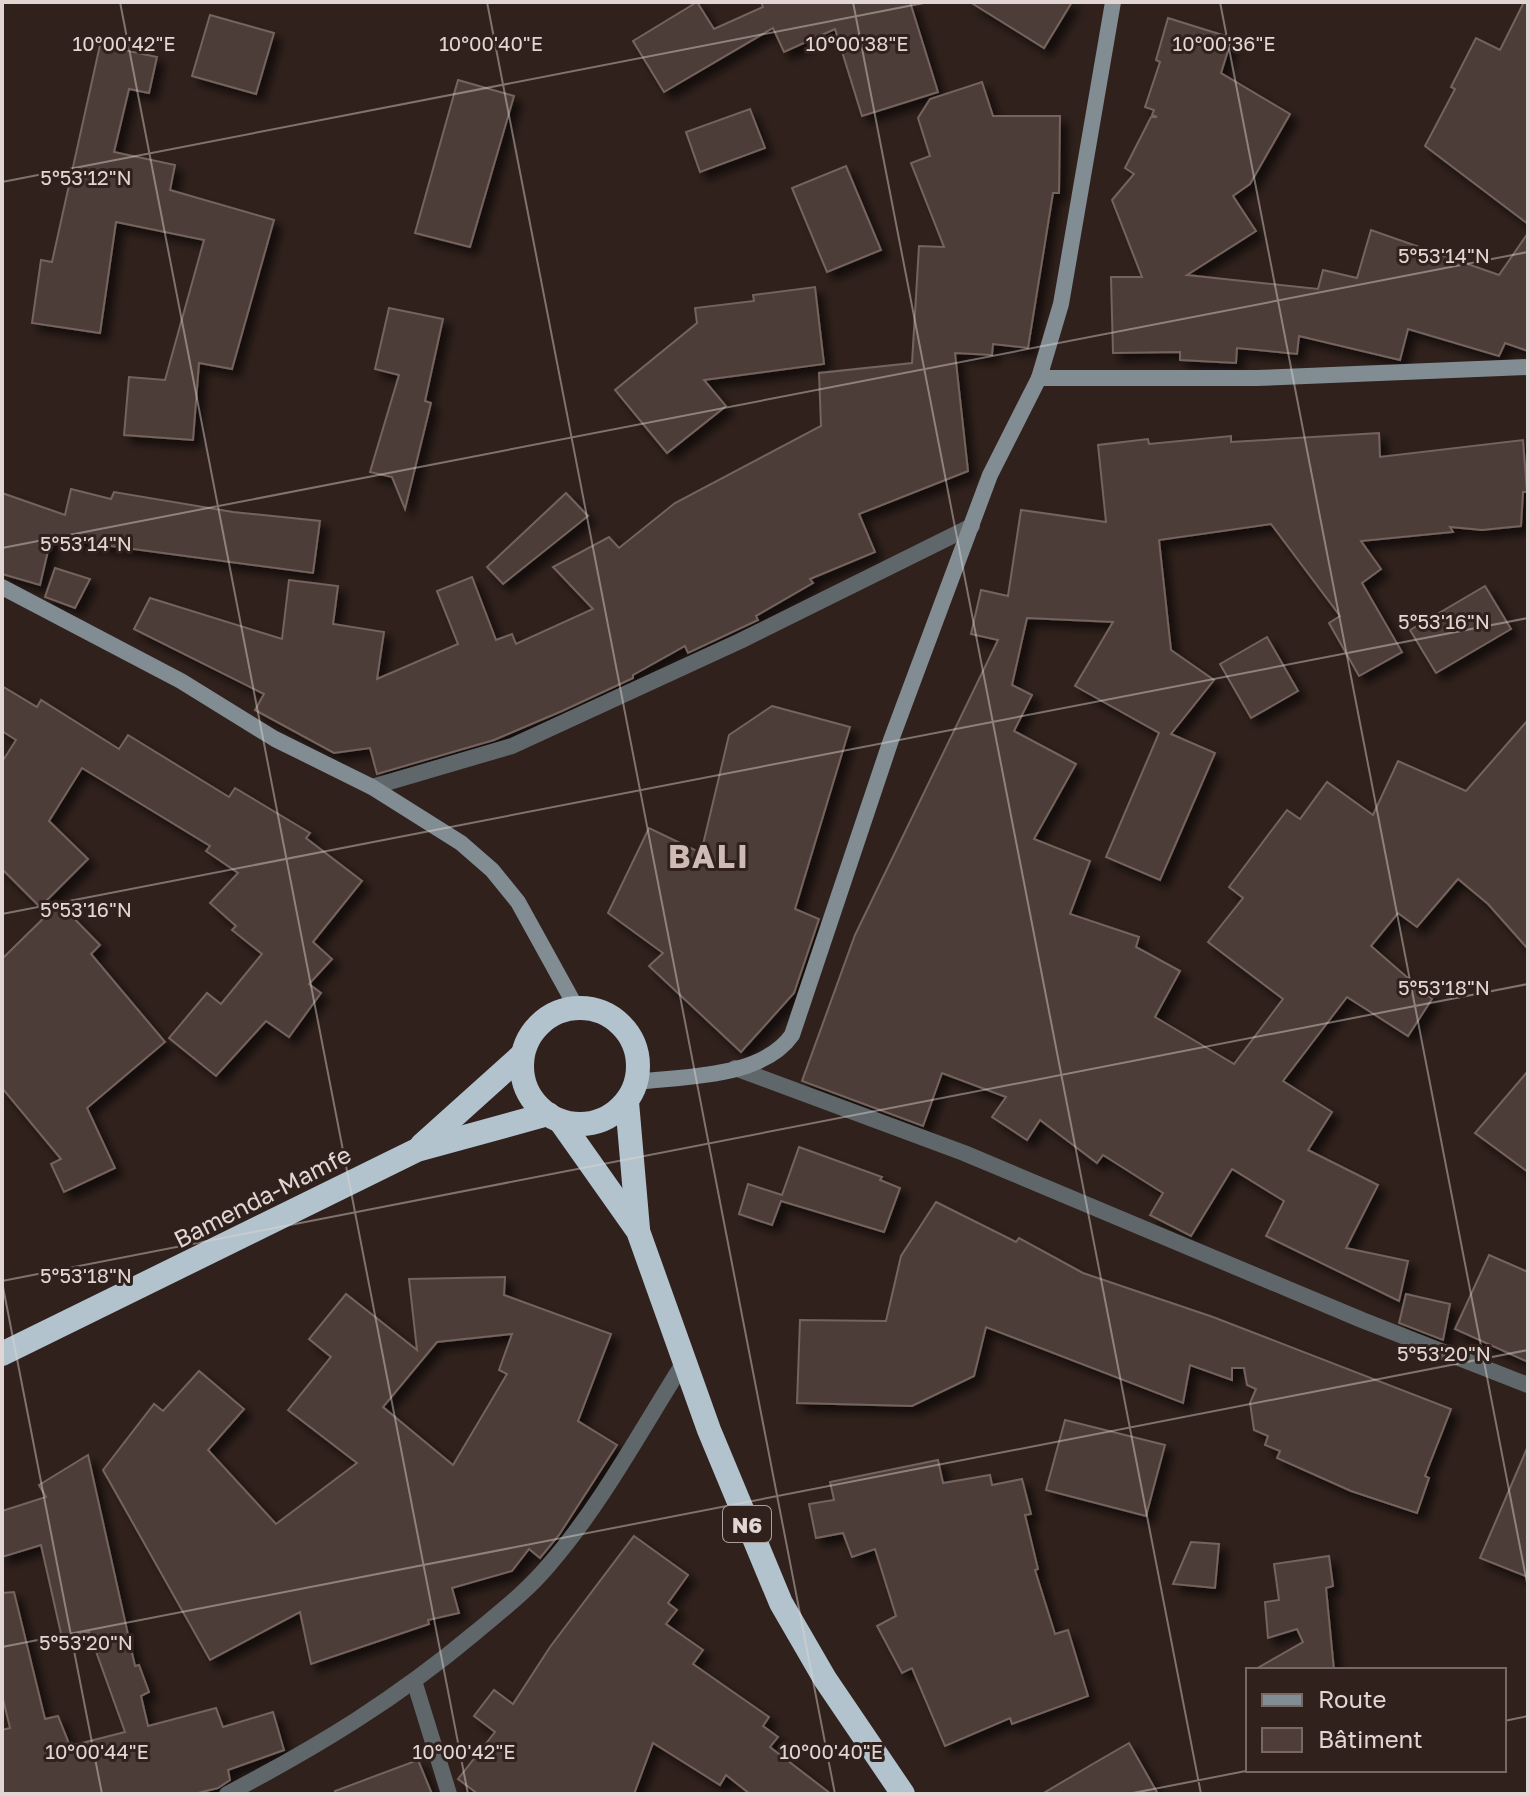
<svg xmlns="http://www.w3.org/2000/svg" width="1530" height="1796" font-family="'Golos Text',sans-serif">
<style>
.building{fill:#4e3d38;stroke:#74635d;stroke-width:2;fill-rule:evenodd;filter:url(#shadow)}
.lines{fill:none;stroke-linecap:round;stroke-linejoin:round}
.street{stroke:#60676b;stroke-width:16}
.secondary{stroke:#818c93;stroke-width:16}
.highway{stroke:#b2c3ce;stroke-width:24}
.ticks{fill:none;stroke:#e1d6d3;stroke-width:2;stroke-opacity:0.45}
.labels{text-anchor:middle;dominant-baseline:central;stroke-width:6;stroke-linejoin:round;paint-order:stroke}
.shield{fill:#30211c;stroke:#aca09c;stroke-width:2}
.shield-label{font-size:22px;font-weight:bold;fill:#e1d6d3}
.street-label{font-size:24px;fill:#e1d6d3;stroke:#30211c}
.district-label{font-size:32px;font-weight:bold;letter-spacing:2px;fill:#cfbbb5;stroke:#30211c}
.ticks-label{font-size:20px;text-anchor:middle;fill:#e1d6d3;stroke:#30211c;stroke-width:6;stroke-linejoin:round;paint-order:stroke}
</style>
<defs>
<filter id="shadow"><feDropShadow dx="7" dy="7" stdDeviation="4" flood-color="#0009"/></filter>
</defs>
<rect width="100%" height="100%" fill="#30211c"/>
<g class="building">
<polygon points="697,2 714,29 763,7 761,2 910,2 938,92 862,116 835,29 784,52 773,28 664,92 633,41"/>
<polygon points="970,2 1072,2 1044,48"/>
<polygon points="1524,2 1528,2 1528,224 1425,146 1455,89 1451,87 1476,38 1500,50"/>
<polygon points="210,15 274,33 256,94 192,76"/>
<polygon points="1168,18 1232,38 1221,73 1290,114 1250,184 1233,196 1256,231 1187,275 1318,289 1323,270 1357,278 1371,230 1499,275 1528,233 1528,351 1505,343 1499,356 1408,329 1400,360 1299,336 1297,354 1237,348 1236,363 1180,360 1180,352 1113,353 1111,277 1142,277 1112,200 1134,174 1125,168 1151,117 1157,117 1152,115 1154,110 1145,107 1160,62 1156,60"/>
<polygon points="100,45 157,57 149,93 129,89 114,152 175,165 170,190 274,220 232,369 199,363 193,440 124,435 129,377 165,380 204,240 116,222 100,333 32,323 41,260 52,262"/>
<polygon points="458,80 514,96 470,247 415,233"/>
<polygon points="982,82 993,116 1060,116 1059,193 1053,193 1028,348 993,344 992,355 955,353 968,471 859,514 875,552 810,579 813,583 756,616 758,620 688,653 685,646 633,675 633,678 562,711 494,740 377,774 370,748 334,753 255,710 264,694 134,629 150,598 282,639 289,580 338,586 333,624 384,632 377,679 458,644 437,591 472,577 496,640 512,634 516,644 593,609 553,567 609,537 619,548 675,503 821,426 819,373 912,363 919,246 944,247 911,163 930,156 918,118 930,99"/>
<polygon points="750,109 765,148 700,172 686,132"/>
<polygon points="846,166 881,250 827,272 792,188"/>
<polygon points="815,287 824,364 704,380 726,406 667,453 615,390 697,323 695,308 754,301 753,295"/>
<polygon points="389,308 443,319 425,401 431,403 405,509 392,477 370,472 399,375 375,369"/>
<polygon points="1379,433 1380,457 1523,440 1527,492 1523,492 1521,526 1482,530 1450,527 1453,532 1361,541 1381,569 1362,583 1402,652 1359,676 1329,623 1340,616 1271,524 1159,540 1171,650 1214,680 1171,734 1215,753 1160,880 1106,857 1159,733 1075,686 1113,622 1027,618 1012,685 1032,695 1014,731 1076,764 1034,839 1090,861 1070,914 1139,937 1136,947 1180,971 1155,1017 1234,1064 1283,999 1208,942 1243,898 1229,887 1287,810 1300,819 1327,782 1373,815 1398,761 1466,791 1528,720 1528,949 1488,904 1458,879 1417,927 1398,913 1371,946 1432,999 1408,1036 1347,997 1283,1081 1332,1112 1308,1150 1378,1185 1346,1248 1408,1261 1399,1301 1266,1236 1284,1201 1232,1169 1191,1236 1150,1215 1163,1193 1103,1155 1097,1163 1040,1120 1027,1140 992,1117 1006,1097 942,1073 923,1126 802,1081 855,935 998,640 971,634 981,590 1008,596 1021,510 1106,522 1098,445 1148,439 1149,444 1231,436 1231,442"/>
<polygon points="71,489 111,499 114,492 233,512 320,521 313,573 51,538 40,585 2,574 2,493 65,515"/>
<polygon points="566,493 588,516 503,584 487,567"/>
<polygon points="55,568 90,579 75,608 45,597"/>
<polygon points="1485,586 1511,629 1436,673 1410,630"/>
<polygon points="1267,637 1298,691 1251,718 1220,664"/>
<polygon points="2,686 37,707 41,700 119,749 128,735 229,797 235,788 310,833 306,838 362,881 313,942 332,959 309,984 321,993 289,1037 266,1021 216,1076 169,1038 207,993 221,1004 262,954 232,930 236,926 210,903 238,873 206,851 210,846 82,768 49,821 88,859 40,907 2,869 2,762 16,740 2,731"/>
<polygon points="772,706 850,727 795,909 819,919 794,993 741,1052 649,966 663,953 608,913 649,828 701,853 729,735"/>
<polygon points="59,903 100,945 91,954 165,1042 87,1108 115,1168 64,1192 51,1164 61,1159 2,1088 2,959"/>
<polygon points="1528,1071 1528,1172 1475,1133"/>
<polygon points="799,1147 882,1177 880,1180 900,1188 884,1232 781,1201 772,1225 739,1214 748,1184 782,1195"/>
<polygon points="936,1202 1016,1242 1019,1238 1083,1273 1213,1317 1451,1409 1425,1476 1429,1478 1417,1513 1351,1491 1277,1458 1280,1451 1265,1445 1268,1436 1254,1430 1250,1403 1256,1389 1247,1385 1244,1368 1232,1368 1232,1380 1190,1365 1183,1403 986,1327 974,1376 912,1406 797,1403 800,1320 886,1321 901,1256"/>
<polygon points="1489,1255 1528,1272 1528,1362 1455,1329"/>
<path d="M 505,1277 L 504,1295 L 611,1334 L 578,1421 L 617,1445 L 559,1535 L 540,1558 L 529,1549 L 512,1571 L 452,1588 L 459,1613 L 428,1620 L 429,1624 L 311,1664 L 300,1612 L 210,1660 L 103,1470 L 154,1404 L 163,1411 L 199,1371 L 244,1409 L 208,1450 L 276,1524 L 357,1463 L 288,1410 L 331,1357 L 309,1339 L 346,1294 L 417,1350 L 409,1279 ZM 512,1334 L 499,1370 L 507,1374 L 453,1465 L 383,1407 L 437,1342 Z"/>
<polygon points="1406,1294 1450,1304 1443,1340 1399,1323"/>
<polygon points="1065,1420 1165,1445 1146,1516 1046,1490"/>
<polygon points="1528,1446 1528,1577 1480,1558"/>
<polygon points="88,1455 135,1666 139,1665 149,1692 141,1696 148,1726 216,1708 223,1727 273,1712 284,1750 228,1770 230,1780 218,1788 194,1794 2,1794 2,1730 10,1728 2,1695 2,1593 14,1592 45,1719 58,1716 70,1746 125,1732 89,1632 62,1638 41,1545 2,1557 2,1511 46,1497 39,1485"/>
<polygon points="938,1460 943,1483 990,1475 992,1485 1022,1479 1031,1514 1025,1515 1038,1569 1035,1570 1055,1634 1068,1630 1088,1696 1012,1724 1010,1718 945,1746 912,1668 902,1673 877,1626 896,1616 875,1549 852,1557 843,1533 816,1538 809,1504 834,1500 830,1482"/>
<polygon points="634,1536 688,1575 668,1603 677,1610 666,1624 703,1650 693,1664 769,1717 763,1726 778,1737 770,1747 831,1794 750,1794 726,1775 720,1785 653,1743 634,1794 478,1794 458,1779 495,1732 474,1716 494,1690 513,1704 550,1647"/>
<polygon points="1191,1542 1219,1544 1215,1588 1173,1584"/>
<polygon points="1329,1556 1333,1586 1326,1588 1334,1670 1254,1670 1303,1642 1297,1629 1268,1638 1265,1602 1279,1600 1274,1564"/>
<polygon points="1129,1743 1158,1794 1042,1794 1091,1765"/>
<polygon points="418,1760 432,1794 336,1794 335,1791"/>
</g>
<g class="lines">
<g class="street">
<polyline points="372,787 512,746 740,641 972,526"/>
<polyline points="735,1068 964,1153 1362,1320 1528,1385"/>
<polyline points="415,1684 449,1794"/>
<path d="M 227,1794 C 319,1746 396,1699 476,1632 C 501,1611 527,1591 548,1566 C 602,1504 642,1428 686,1359"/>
</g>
<g class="secondary">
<polyline points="1039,378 1257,378 1528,367"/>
<polyline points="2,587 181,681 275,739 372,787 461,843 492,870 518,902 576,1007"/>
<path d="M 637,1082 C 685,1076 762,1078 792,1035 L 891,740 L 990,475 L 1039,378 L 1061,304 L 1113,2"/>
</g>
<g class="highway">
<circle cx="580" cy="1066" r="58"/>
<polyline points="627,1102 638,1229"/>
<polyline points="561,1122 638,1231 709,1430 781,1603 825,1679 903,1794"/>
<polyline points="422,1145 522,1055"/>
<polyline points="2,1354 417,1150 548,1114"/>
</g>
</g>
<path class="ticks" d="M 120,2 L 468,1794M 487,2 L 835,1794M 853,2 L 1201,1794M 1220,2 L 1528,1588M 2,182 L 929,2M 2,548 L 1528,252M 2,914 L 1528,618M 2,1281 L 1528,984M 2,1282 L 102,1794M 2,1647 L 1528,1350M 1504,1721 L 1528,1716M 1128,1794 L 1251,1770"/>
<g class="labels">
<rect class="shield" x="723" y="1506" width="48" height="36" rx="6"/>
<g class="shield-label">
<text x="747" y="1524">N6</text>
</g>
<g class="street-label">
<text transform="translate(262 1196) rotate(-27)">Bamenda-Mamfe</text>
</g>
<g class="district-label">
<text x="709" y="856">BALI</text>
</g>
</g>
<g class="ticks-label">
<text x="124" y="51">10°00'42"E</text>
<text x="491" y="51">10°00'40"E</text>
<text x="857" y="51">10°00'38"E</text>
<text x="1224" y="51">10°00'36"E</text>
<text x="86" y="185">5°53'12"N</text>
<text x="1444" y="263">5°53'14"N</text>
<text x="86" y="551">5°53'14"N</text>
<text x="1444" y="629">5°53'16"N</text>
<text x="86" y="917">5°53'16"N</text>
<text x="1444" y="995">5°53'18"N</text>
<text x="86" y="1283">5°53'18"N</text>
<text x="1444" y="1361">5°53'20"N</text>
<text x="86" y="1650">5°53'20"N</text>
<text x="97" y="1759">10°00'44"E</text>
<text x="464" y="1759">10°00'42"E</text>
<text x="831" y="1759">10°00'40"E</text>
</g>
<rect width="1530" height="1796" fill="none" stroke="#e1d6d3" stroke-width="8"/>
<rect x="1246" y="1668" width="260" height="104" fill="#30211c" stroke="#776965" stroke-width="2"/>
<rect x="1262" y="1694" width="40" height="12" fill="#818c93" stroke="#776965" stroke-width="2"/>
<text x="1318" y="1708" font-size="24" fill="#e1d6d3">Route</text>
<rect x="1262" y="1728" width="40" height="24" fill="#4e3d38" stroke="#776965" stroke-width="2"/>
<text x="1318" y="1748" font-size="24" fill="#e1d6d3">Bâtiment</text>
</svg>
